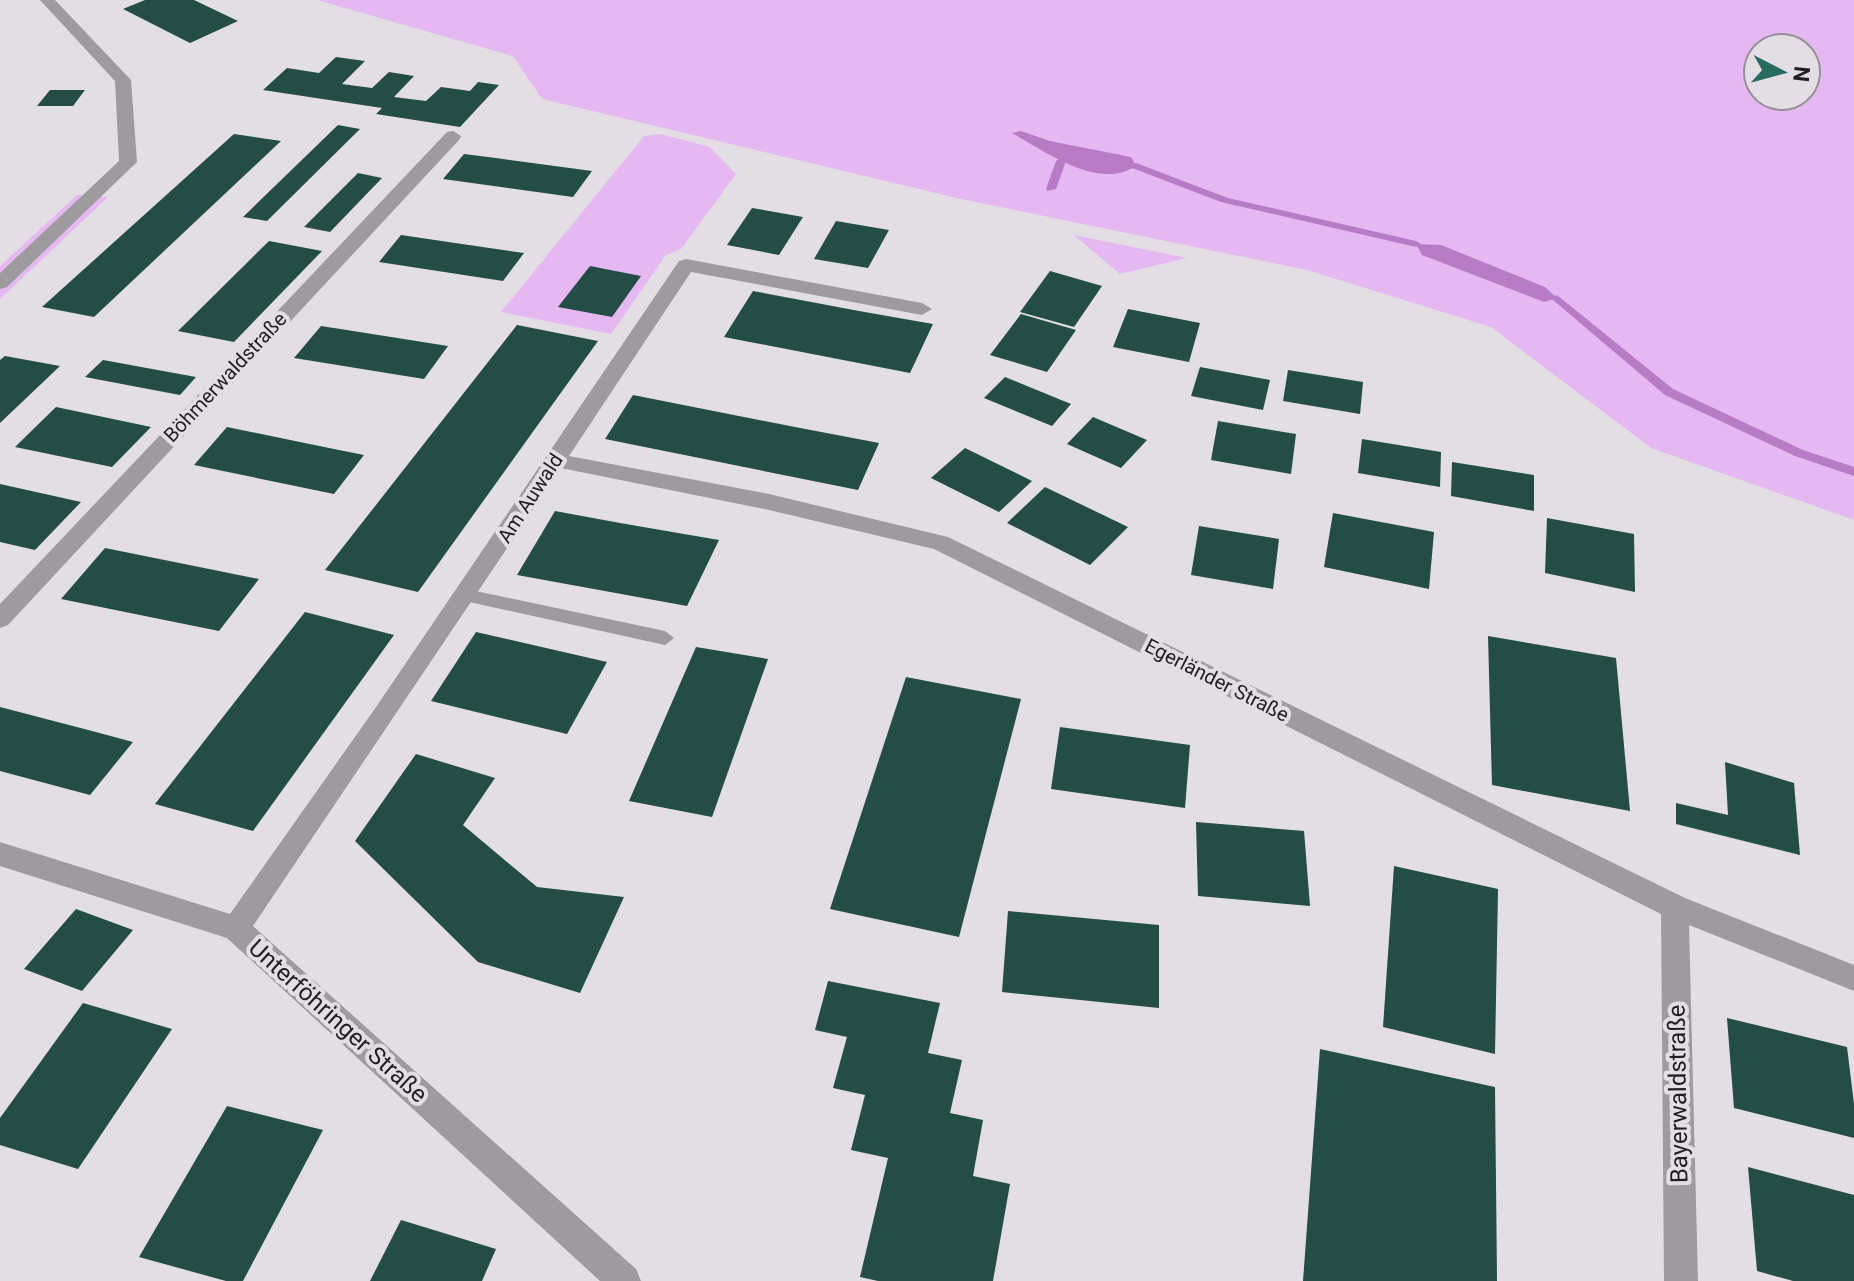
<svg xmlns="http://www.w3.org/2000/svg" width="1854" height="1281" font-family="Roboto,sans-serif">
<style>
.green{fill:#e6b8f2;fill-rule:evenodd}
.water{fill:#b87cc6}
.lines{fill:none;stroke-linecap:round;stroke-linejoin:round}
.stream{fill:#b87cc6;fill-rule:evenodd}
.building{fill:#234d45}
.lane{fill:#9e9b9e;fill-rule:evenodd}
.street{fill:#9e9b9e;fill-rule:evenodd}
.labels{text-anchor:middle;dominant-baseline:central;stroke-width:8;stroke-linejoin:round;paint-order:stroke}
.street-label{font-size:20px;fill:#201e20;stroke:#e3dee4}
.near-street-label{font-size:24px;fill:#201e20;stroke:#e3dee4}
</style>
<rect width="100%" height="100%" fill="#e3dee4"/>
<g class="green">
<path d="M 317,0 L 1854,0 L 1854,520 L 1651,448 L 1491,327 L 1307,270 L 961,199 L 542,99 L 513,56 ZM 1758,48 L 1806,48 L 1806,96 L 1758,96 Z"/>
<polygon points="660,134 710,147 736,174 681,249 666,255 611,334 501,312 644,136"/>
<polygon points="77,195 108,197 0,299 0,266"/>
<polygon points="1074,235 1187,258 1120,274"/>
</g>
<g class="water">
<path d="M 1021,131 L 1050,141 L 1131,157 L 1136,166 C 1098,191 1046,152 1012,133 Z"/>
<polygon points="1416,244 1441,245 1545,287 1557,298 1544,302 1422,255"/>
</g>
<g class="lines">
<g class="stream">
<polygon points="1061,158 1066,161 1056,189 1047,191 1046,189 1056,161"/>
<polygon points="1136,163 1228,198 1416,241 1421,244 1416,247 1221,202 1132,168 1132,164"/>
<polygon points="1557,295 1673,389 1803,450 1854,467 1854,476 1795,456 1665,395 1553,300 1551,298"/>
</g>
</g>
<g class="building">
<polygon points="145,0 194,0 238,21 190,43 123,9"/>
<polygon points="336,57 365,61 342,84 372,88 389,72 414,76 394,97 426,101 441,87 470,91 478,82 499,85 460,127 376,114 382,108 263,90 287,68 319,73"/>
<polygon points="50,90 85,90 73,106 37,106"/>
<polygon points="338,125 360,129 267,221 243,217"/>
<polygon points="234,134 281,141 94,317 42,307"/>
<polygon points="464,154 496,158 592,171 573,197 443,179"/>
<polygon points="358,173 382,178 330,232 304,227"/>
<polygon points="752,208 803,217 779,255 727,245"/>
<polygon points="836,221 889,230 868,268 814,259"/>
<polygon points="401,235 462,244 524,253 503,281 379,262"/>
<polygon points="269,241 322,251 234,342 178,331"/>
<polygon points="590,266 641,276 612,317 558,307"/>
<polygon points="1050,271 1102,286 1074,327 1020,312"/>
<polygon points="753,291 859,311 933,324 910,373 724,337"/>
<polygon points="1128,309 1200,323 1189,362 1113,347"/>
<polygon points="1021,314 1076,330 1047,372 990,355"/>
<polygon points="517,325 598,341 418,592 325,570"/>
<polygon points="321,326 353,331 448,346 424,379 294,358"/>
<polygon points="5,356 60,366 0,423 0,360"/>
<polygon points="103,360 196,377 180,395 85,377"/>
<polygon points="1200,367 1270,380 1263,410 1191,396"/>
<polygon points="1288,370 1363,382 1360,414 1283,401"/>
<polygon points="1005,377 1071,404 1052,426 984,398"/>
<polygon points="633,395 795,427 879,443 858,490 605,439"/>
<polygon points="56,407 151,427 112,467 15,447"/>
<polygon points="1093,417 1147,440 1121,468 1067,444"/>
<polygon points="1218,421 1296,434 1291,474 1211,460"/>
<polygon points="227,427 329,448 364,455 334,494 194,465"/>
<polygon points="1362,439 1441,452 1440,487 1358,473"/>
<polygon points="965,448 1032,481 999,512 931,478"/>
<polygon points="1452,462 1534,475 1534,511 1451,496"/>
<polygon points="0,484 81,502 35,550 0,542"/>
<polygon points="1045,487 1128,527 1090,565 1007,523"/>
<polygon points="555,511 620,523 719,540 687,606 517,575"/>
<polygon points="1333,513 1434,532 1429,589 1324,567"/>
<polygon points="1547,518 1634,534 1635,592 1545,573"/>
<polygon points="1199,526 1279,539 1273,589 1191,575"/>
<polygon points="105,548 219,571 259,579 219,631 61,599"/>
<polygon points="305,612 394,635 253,831 155,804"/>
<polygon points="476,632 607,662 567,734 431,701"/>
<polygon points="1488,636 1616,658 1630,811 1492,785"/>
<polygon points="696,647 768,659 712,817 629,801"/>
<polygon points="906,677 1021,699 959,937 830,909"/>
<polygon points="0,707 92,731 133,742 90,795 0,771"/>
<polygon points="1060,727 1190,745 1185,808 1051,789"/>
<polygon points="416,754 495,778 463,825 537,887 624,897 580,993 478,962 355,841"/>
<polygon points="1725,762 1794,783 1800,855 1676,824 1676,803 1728,815"/>
<polygon points="1196,822 1304,831 1310,906 1198,896"/>
<polygon points="1394,866 1498,889 1495,1054 1383,1027"/>
<polygon points="76,909 133,930 82,991 24,969"/>
<polygon points="1008,911 1159,925 1159,1008 1002,992"/>
<polygon points="828,981 940,1003 928,1053 962,1060 950,1113 983,1120 973,1176 1010,1184 993,1281 878,1281 860,1277 888,1158 851,1150 865,1095 833,1088 847,1037 815,1030"/>
<polygon points="83,1003 172,1029 78,1169 0,1145 0,1118"/>
<polygon points="1727,1018 1847,1047 1854,1104 1854,1138 1734,1108"/>
<polygon points="1320,1049 1495,1087 1497,1281 1303,1281"/>
<polygon points="227,1106 323,1130 243,1281 226,1281 139,1257"/>
<polygon points="1748,1167 1854,1195 1854,1281 1793,1281 1757,1271"/>
<polygon points="401,1220 496,1249 482,1281 370,1281"/>
</g>
<g class="lines">
<polygon class="lane" points="466,589 665,631 674,638 665,645 460,600 457,595 460,590"/>
<g class="street">
<polygon points="40,0 55,0 131,80 137,162 7,287 0,289 0,273 119,161 115,81"/>
<polygon points="453,131 461,136 459,140 8,625 0,628 0,604 447,132"/>
<polygon points="686,259 922,303 932,309 922,315 691,272 569,456 769,494 948,537 1685,898 1854,965 1854,991 1689,925 1698,1281 1664,1281 1661,914 934,549 769,510 561,468 253,926 636,1269 641,1281 600,1281 227,938 0,866 0,842 230,914 374,710 679,261"/>
</g>
</g>
<g class="labels">
<g class="street-label">
<text transform="translate(225 377) rotate(-47)">Böhmerwaldstraße</text>
<text transform="translate(530 498) rotate(-57)">Am Auwald</text>
<text transform="translate(1217 680) rotate(27)">Egerländer Straße</text>
</g>
<g class="near-street-label">
<text transform="translate(338 1021) rotate(42)">Unterföhringer Straße</text>
<text transform="translate(1678 1094) rotate(-91)">Bayerwaldstraße</text>
</g>
</g>
<g transform="translate(1782 72) rotate(96)"><circle r="38" fill="#e3dee4" stroke="#959196" stroke-width="2"/>
<path d="M0-6L14 30L0 20L-14 30Z" fill="#276c5f"/>
<text y="-12" font-size="22" font-weight="bold" text-anchor="middle" fill="#201e20">N</text>
</g>
</svg>
